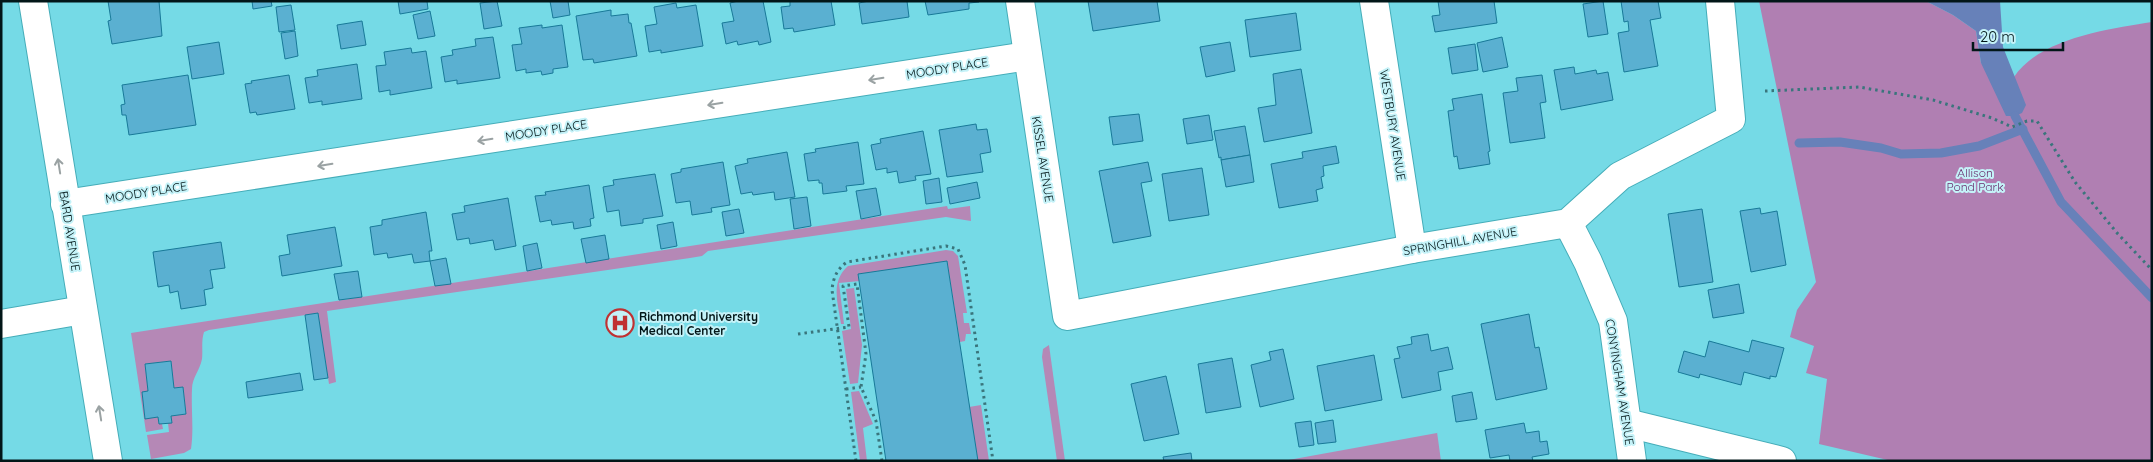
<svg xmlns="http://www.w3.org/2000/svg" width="2153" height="462" font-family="Quicksand,sans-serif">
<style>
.green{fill:#b588b6}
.forest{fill:#b07fb2}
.water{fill:#6781b9}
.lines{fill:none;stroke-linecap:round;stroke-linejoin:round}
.stream{stroke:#6781b9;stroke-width:9}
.building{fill:#5ab0d1;stroke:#187998}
.minor-casing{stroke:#45adb9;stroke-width:30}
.tertiary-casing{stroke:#45adb9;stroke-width:30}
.path{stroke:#3a757c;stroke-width:3;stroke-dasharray:2.5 4;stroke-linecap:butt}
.minor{stroke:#fff;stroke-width:28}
.tertiary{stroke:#fff;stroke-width:28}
.oneway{stroke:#9aa2a3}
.labels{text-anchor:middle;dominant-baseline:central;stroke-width:4;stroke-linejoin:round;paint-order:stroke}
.street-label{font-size:12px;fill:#021618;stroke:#c4f2f8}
.park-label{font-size:12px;fill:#6a2e6d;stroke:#c4f2f8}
.poi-label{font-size:12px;font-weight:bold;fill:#021618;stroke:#c4f2f8;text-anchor:start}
</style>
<rect width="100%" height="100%" fill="#75dae6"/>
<g class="green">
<path d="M 947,206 L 948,209 L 970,206 L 971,221 L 946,217 L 708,251 L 702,256 L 690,258 L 327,311 L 336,382 L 329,384 L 318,313 L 209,330 L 204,332 C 201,341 203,350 202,359 C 200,370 192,378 192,389 C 191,410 194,429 191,449 L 184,453 L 151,459 L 147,435 L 169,432 L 168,423 L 172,422 L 171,416 L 186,414 L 183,387 L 174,388 L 171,361 L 145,364 L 148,391 L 142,392 L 145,418 L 158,417 L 159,424 L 162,424 L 163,429 L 146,432 L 131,333 Z"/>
<path d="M 946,250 L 953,251 L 958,256 L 967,313 L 963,313 L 964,323 L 969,323 L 971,334 L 966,334 L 965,341 L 960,342 L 947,261 L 859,274 L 860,281 L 839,283 L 844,324 L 841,324 C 838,303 830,282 848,266 Z"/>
<polygon points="854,288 862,345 858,383 850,384 842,331 851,329 846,289"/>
<polygon points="1049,345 1065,461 1057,461 1042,357 1043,349"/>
<polygon points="859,391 873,424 863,428 867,461 860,461 851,392"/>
<polygon points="981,405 989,461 978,461 969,407"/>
<polygon points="1437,432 1441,461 1283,461 1437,433"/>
</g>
<path class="forest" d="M 1759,1 L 1926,1 L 1953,15 L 1976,31 L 1981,63 L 2025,105 L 2014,77 C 2040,38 2109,29 2152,22 L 2152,461 L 1892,461 L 1819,444 L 1827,379 L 1806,373 L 1814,346 L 1790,337 L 1797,310 L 1816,282 Z"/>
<polygon class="water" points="1926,1 2000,1 2003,47 2026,105 2022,113 2015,116 2006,116 1981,63 1976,31 1953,15"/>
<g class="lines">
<g class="stream">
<polyline points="2015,116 2061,202 2152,298"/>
<polyline points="1799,143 1840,142 1881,148 1901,154 1941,153 1979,146 2023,129"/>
</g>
</g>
<g class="building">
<polygon points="105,1 159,1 162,36 112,44 108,21 111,20 108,1"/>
<polygon points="252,1 271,1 272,6 253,9"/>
<polygon points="398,1 427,1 428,9 400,14"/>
<polygon points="497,1 502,26 484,29 480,3"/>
<polygon points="550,1 568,1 570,15 553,18"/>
<polygon points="738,1 763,1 771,42 759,45 758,41 738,45 737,41 726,44 722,23 734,21 730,3"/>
<polygon points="790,1 831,1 835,25 794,32 793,28 784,29 781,7 790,6"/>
<polygon points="869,1 907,1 909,17 862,24 859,3"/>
<polygon points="925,1 979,1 979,2 969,3 969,9 928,15"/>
<polygon points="1088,1 1157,1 1160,21 1093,31"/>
<polygon points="1438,1 1494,1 1497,23 1435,32 1432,16 1440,15"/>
<polygon points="1603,1 1608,34 1588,37 1583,4"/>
<polygon points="1621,1 1658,1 1661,18 1650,20 1658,66 1624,72 1618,33 1629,31 1628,21 1624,22"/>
<polygon points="676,3 677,8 696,5 703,46 661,53 661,50 649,52 645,26 657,24 654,7"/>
<polygon points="291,5 295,30 279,32 276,7"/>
<polygon points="611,10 611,16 628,14 629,23 631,23 637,56 594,63 593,59 583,60 576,16"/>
<polygon points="430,11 435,36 418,39 413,15"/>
<polygon points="1296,13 1301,50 1250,57 1245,20"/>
<polygon points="362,21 366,45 341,49 337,25"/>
<polygon points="542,25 542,28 562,25 568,67 553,69 553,73 542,75 541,71 526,73 526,69 516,71 512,45 522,44 519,28"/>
<polygon points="295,31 298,56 285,59 281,33"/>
<polygon points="493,37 500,78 457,84 457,80 445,82 441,57 453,55 452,50 476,46 475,39"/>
<polygon points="1502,37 1508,67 1483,72 1477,43"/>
<polygon points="219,42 224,74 192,79 187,47"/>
<polygon points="1230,42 1235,71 1206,77 1200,47"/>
<polygon points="1475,44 1478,70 1452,74 1448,48"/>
<polygon points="411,48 412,53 426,51 432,88 390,95 390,90 379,92 376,66 386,65 384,52"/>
<polygon points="357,64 362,99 322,105 322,101 309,103 305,78 318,76 317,70"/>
<polygon points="1574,67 1575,74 1596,70 1597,74 1608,72 1613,100 1561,110 1554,70"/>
<polygon points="1301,69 1312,133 1264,142 1258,108 1276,105 1273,74"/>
<polygon points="188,75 196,125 129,135 126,115 122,115 121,105 125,104 122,85"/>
<polygon points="289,75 295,109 257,115 256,112 250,113 245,84 252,83 251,81"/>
<polygon points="1542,75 1546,102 1540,103 1545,138 1510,143 1503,93 1518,91 1516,78"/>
<polygon points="1482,94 1490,151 1488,152 1490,164 1459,169 1457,156 1454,157 1448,111 1454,110 1452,99"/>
<polygon points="1139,114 1143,141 1113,145 1109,117"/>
<polygon points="1209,115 1213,140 1187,144 1183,119"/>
<polygon points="976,124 977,130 987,129 991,152 980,154 983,172 947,177 939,130"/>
<polygon points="1245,126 1250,155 1221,160 1221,157 1219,158 1214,131"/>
<polygon points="923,131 931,174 915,176 916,180 899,183 897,171 887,173 887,168 876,170 871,145 881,143 880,139"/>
<polygon points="858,142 864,184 846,186 847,191 823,194 822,183 819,183 819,180 808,181 804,154 816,152 815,149"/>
<polygon points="1336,146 1339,163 1323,166 1324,176 1321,177 1323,188 1316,190 1318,201 1279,208 1271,164 1303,158 1302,152"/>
<polygon points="787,152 795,197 775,200 774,192 753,195 752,192 741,194 735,166 748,163 747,159"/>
<polygon points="1250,155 1254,182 1226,187 1221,160"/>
<polygon points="723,162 730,205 711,208 712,212 692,215 690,201 676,203 671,174 681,172 681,169"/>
<polygon points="1148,162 1152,181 1141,183 1151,236 1113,243 1099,171"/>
<polygon points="1202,168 1209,215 1169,221 1162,174"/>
<polygon points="655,174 663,216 643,219 643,223 621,226 619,210 607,212 603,187 614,185 613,180"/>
<polygon points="939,178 942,202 926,204 923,181"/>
<polygon points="977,182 980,198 950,204 947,188"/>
<polygon points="589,185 594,218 590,219 591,226 574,229 573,222 552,225 551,220 540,222 535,196 546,195 545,192"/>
<polygon points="876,188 881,215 861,219 856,191"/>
<polygon points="807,197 811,226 794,229 790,199"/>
<polygon points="508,198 516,246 495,250 493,240 470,244 469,238 457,240 452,214 465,212 464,206"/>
<polygon points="1760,208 1761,214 1777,211 1786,265 1751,272 1740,211"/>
<polygon points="739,209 744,233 726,236 722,212"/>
<polygon points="1702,209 1713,282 1679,287 1668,214"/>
<polygon points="426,212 432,251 429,251 430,261 414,263 412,254 388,258 387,253 374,255 370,227 382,225 382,220"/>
<polygon points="673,222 677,246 661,249 657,225"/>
<polygon points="335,227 342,266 282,276 279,256 290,254 287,235"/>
<polygon points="605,235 609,259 586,263 581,239"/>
<polygon points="221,242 225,268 210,270 213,288 204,290 206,305 181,309 178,291 170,293 169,285 158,287 153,252"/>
<polygon points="537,243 542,268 527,271 523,246"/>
<polygon points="446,258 451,284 435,286 430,261"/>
<polygon points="947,261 978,461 886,461 858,274"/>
<polygon points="358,271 362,297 339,300 334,274"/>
<polygon points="1739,284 1744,313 1713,318 1708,290"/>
<polygon points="318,313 328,378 314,380 305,315"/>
<polygon points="1529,314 1535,348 1539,347 1547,389 1496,400 1481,324"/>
<polygon points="1428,334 1431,351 1448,347 1453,369 1438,372 1441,390 1402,398 1394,359 1400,358 1397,347 1412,344 1411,337"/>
<polygon points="1752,340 1784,348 1776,377 1770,376 1770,379 1744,372 1741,385 1700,374 1699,378 1678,372 1684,351 1705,357 1709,341 1749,352"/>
<polygon points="1283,349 1294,399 1260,407 1251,365 1271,360 1269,352"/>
<polygon points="1374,355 1382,400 1325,411 1317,366"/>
<polygon points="1232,358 1241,407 1206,413 1198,364"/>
<polygon points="171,361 174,388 183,387 186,414 171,416 172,423 159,424 158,417 145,419 142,392 148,391 145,364"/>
<polygon points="300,373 303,390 248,398 246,382"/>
<polygon points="1166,376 1179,434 1144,441 1131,384"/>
<polygon points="1472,392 1477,419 1456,422 1452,396"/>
<polygon points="1333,420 1336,442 1318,444 1315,423"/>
<polygon points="1311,421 1314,445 1299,447 1295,423"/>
<polygon points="1524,423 1526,433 1539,431 1540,442 1547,441 1549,454 1532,457 1533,461 1510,461 1509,455 1490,458 1485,430"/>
<polygon points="1191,453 1192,461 1164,461 1163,457"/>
</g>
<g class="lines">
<g class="minor-casing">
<g id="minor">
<polyline points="1020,1 1067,316 1412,249 1568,223 1620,176 1731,119 1720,1"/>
<polyline points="1374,1 1412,249"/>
<polyline points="65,204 1028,56"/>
<polyline points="1568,223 1588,262 1613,321 1632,461"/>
<polyline points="1,324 83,310"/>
<polyline points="1627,423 1782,461"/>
</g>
</g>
<g class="tertiary-casing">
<polyline id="tertiary" points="33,1 108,461"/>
</g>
<g class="path">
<polyline points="1765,91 1859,87 1933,100 1992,118 2012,127 2027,121 2037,121 2075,182 2118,234 2152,270"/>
<polyline points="798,334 849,327 843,286 857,284 866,354 861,387 876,421 882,461"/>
<polyline points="846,389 861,387"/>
<path d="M 856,461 L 832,290 C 833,278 837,269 847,262 L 946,246 L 958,249 L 965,265 L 993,461"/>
</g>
<use href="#minor" class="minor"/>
<use href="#tertiary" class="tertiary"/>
</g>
<defs><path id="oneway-shaft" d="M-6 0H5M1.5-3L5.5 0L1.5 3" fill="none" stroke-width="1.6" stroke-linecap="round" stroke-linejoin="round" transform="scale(1.25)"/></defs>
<g class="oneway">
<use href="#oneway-shaft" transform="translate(876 79) rotate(171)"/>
<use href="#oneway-shaft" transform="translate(715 104) rotate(171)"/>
<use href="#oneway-shaft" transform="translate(485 140) rotate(171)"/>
<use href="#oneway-shaft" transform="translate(325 165) rotate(171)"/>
<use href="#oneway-shaft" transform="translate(59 166) rotate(-99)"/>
<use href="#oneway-shaft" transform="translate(100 413) rotate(-99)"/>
</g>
<defs>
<g id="hospital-ring" transform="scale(1.4375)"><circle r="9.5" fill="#c4f2f8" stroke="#c03132" stroke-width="1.5"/><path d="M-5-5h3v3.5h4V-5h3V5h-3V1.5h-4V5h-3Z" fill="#c03132"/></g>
</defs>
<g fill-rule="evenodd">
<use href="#hospital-ring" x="620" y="323"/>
</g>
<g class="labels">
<g class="street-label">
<text transform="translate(947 68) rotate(-9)">MOODY PLACE</text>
<text transform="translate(1393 125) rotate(81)">WESTBURY AVENUE</text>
<text transform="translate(546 130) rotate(-9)">MOODY PLACE</text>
<text transform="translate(1043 159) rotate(81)">KISSEL AVENUE</text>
<text transform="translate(146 192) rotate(-9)">MOODY PLACE</text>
<text transform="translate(70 231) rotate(81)">BARD AVENUE</text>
<text transform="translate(1460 241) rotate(-10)">SPRINGHILL AVENUE</text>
<text transform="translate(1620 382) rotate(81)">CONYINGHAM AVENUE</text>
</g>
<g class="park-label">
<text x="1975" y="172">Allison<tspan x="1975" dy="14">Pond Park</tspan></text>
</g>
<g class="poi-label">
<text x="639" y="316">Richmond University<tspan x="639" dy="14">Medical Center</tspan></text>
</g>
</g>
<rect width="2153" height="462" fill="none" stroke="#021618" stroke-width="5"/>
<path d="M1973 42v8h90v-8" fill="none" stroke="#021618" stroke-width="2.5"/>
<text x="1980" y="42" font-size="15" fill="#021618" stroke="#c4f2f8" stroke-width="4" paint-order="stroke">20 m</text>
</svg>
